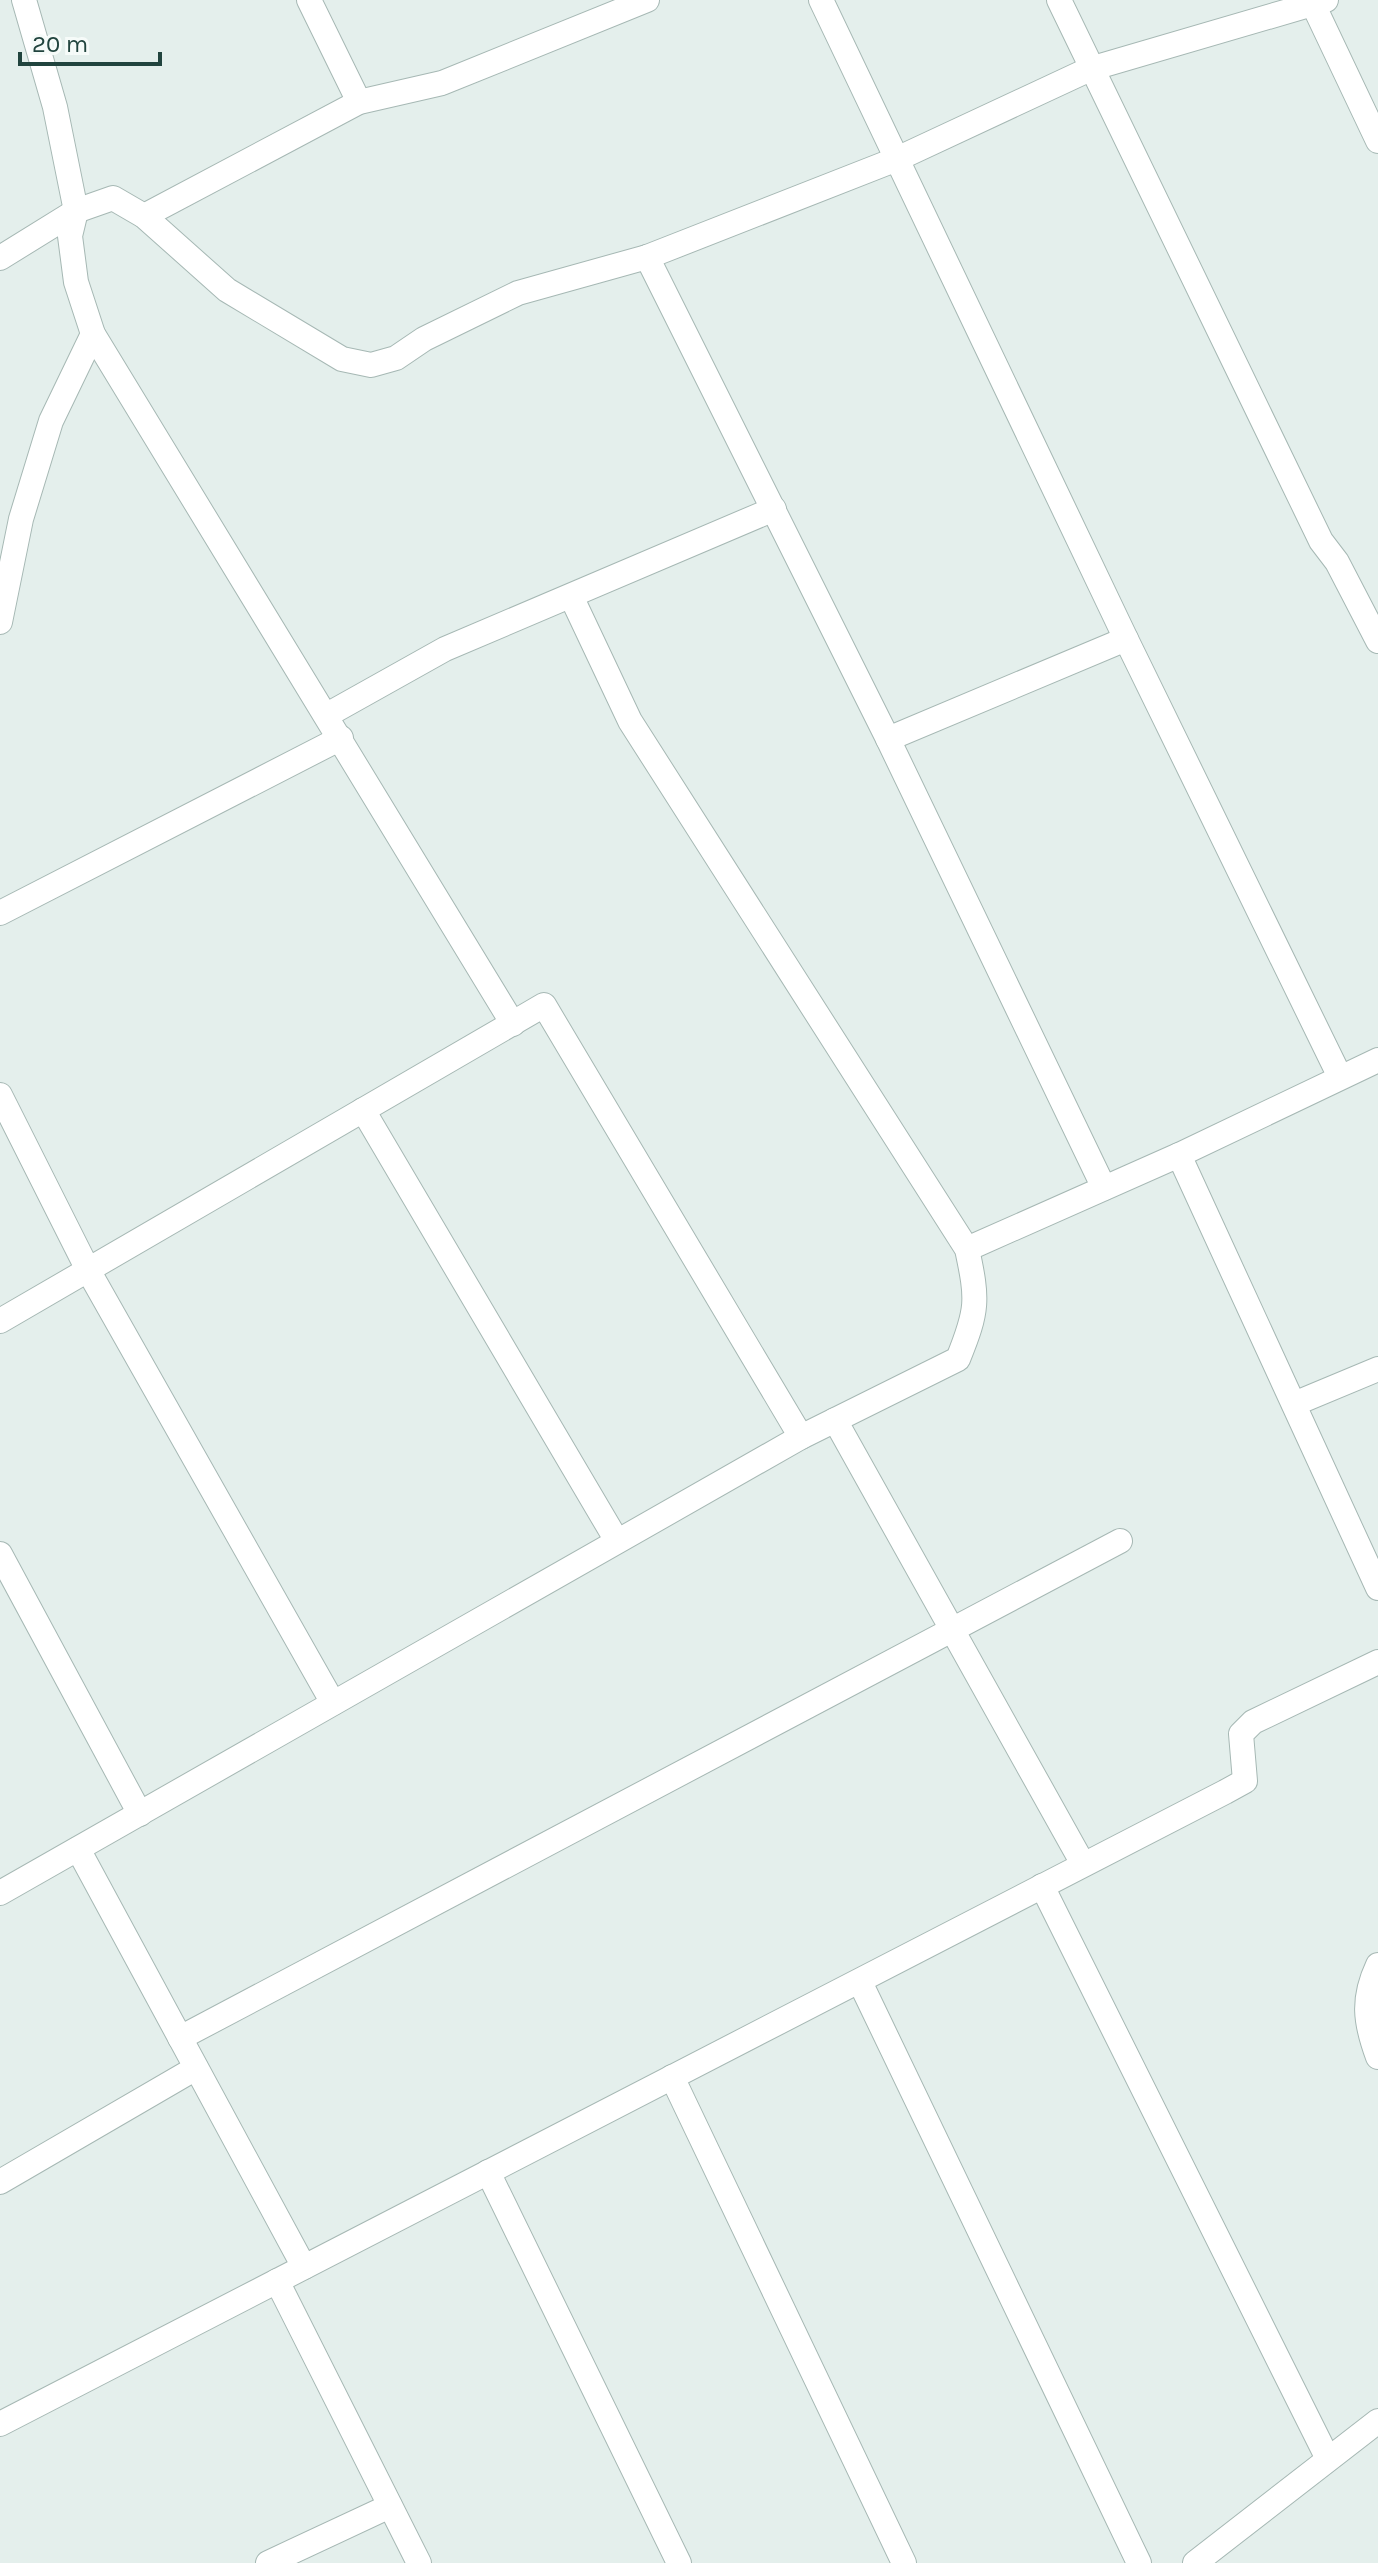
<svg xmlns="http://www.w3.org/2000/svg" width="1378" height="2563" font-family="Karla,sans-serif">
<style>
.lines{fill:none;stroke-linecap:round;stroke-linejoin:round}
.minor-casing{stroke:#a6b8b4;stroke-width:26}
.minor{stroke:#fff;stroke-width:24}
</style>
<rect width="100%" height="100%" fill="#e4efec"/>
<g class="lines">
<g class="minor-casing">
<g id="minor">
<polyline points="24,0 55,107 76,211 70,236 76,282 93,334 513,1024"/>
<polyline points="309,0 359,102"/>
<polyline points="821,0 1126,639 1340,1077"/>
<polyline points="1059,0 1321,541 1337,562 1378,641"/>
<polyline points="1313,4 1378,141"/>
<polyline points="144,216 359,102 442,83 647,0"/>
<polyline points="647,257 888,739 1104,1188"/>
<polyline points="0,258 76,211 113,198 144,216 227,290 342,359 371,365 396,358 424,339 518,293 647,257 897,159 1090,69 1326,0"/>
<polyline points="0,622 21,519 51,421 93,334"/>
<polyline points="327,715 445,649 774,509"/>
<polyline points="888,739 1126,639"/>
<polyline points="0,913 341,738"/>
<polyline points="0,1095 88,1270 333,1703"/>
<polyline points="363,1110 617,1541"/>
<polyline points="1179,1155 1378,1588"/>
<polyline points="967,1249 1179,1155 1378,1060"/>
<polyline points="0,1321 544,1005 801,1437"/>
<polyline points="1294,1404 1378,1369"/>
<polyline points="835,1420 1083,1864"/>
<polyline points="0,1554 140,1814"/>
<polyline points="78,1849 304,2267"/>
<polyline points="1042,1886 1328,2459"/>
<path d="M 0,1893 L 801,1437 L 958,1359 C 978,1310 978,1300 967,1249 L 630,721 L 571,596"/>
<path d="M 1378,1965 C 1362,1999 1365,2022 1378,2057"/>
<polyline points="860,1982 1139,2563"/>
<polyline points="180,2038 1120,1541"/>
<polyline points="672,2077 904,2563"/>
<polyline points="488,2172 679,2563"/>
<polyline points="0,2182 196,2068"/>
<polyline points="277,2281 419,2563"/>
<polyline points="0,2424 1225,1792 1245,1781 1241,1734 1253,1722 1378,1662"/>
<polyline points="268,2563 390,2506"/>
<polyline points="1195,2563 1378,2421"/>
</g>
</g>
<use href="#minor" class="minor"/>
</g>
<path d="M20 52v12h140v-12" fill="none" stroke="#21443e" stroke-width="4"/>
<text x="32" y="52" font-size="24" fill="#21443e" stroke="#f6fbf9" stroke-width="6" paint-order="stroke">20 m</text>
</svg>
